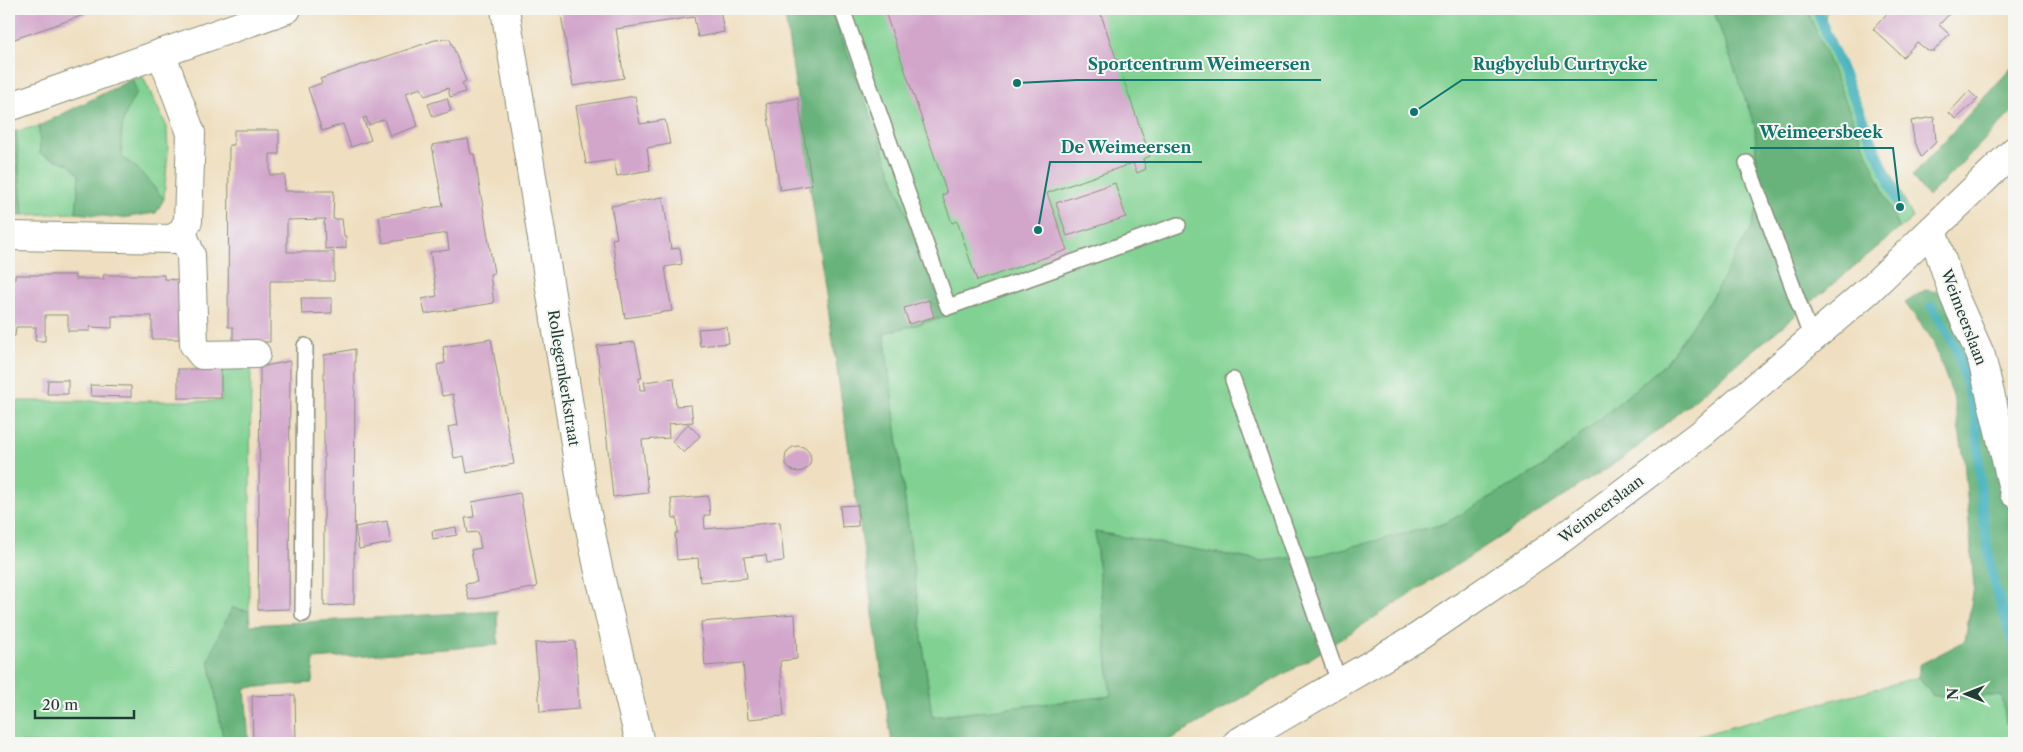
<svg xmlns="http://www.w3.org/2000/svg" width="2023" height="752" font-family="'Libre Caslon Text',serif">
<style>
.green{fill:#80d192;stroke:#508763}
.forest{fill:#68b37c;stroke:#447858}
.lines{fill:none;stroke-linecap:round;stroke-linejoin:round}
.stream{stroke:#42b1bc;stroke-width:10}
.building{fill:#d2a5cb}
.service-casing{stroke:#878e7a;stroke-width:18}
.minor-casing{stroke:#878e7a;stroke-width:30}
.service{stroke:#fff;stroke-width:15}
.minor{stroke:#fff;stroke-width:28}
.labels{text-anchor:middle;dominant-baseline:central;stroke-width:4;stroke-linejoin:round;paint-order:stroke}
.street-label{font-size:15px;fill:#1f3d34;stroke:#f6f6f2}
.leader{fill:none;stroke:#0f766e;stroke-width:2}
.callout-dot{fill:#0f766e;stroke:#f6f6f2;stroke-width:2}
.callout-label{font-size:16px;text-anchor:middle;font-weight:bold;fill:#0f766e;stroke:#f6f6f2;stroke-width:4;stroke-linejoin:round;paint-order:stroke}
</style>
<rect width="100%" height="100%" fill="#f6f6f2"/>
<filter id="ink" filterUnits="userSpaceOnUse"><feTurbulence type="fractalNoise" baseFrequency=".02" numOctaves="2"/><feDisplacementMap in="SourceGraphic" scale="10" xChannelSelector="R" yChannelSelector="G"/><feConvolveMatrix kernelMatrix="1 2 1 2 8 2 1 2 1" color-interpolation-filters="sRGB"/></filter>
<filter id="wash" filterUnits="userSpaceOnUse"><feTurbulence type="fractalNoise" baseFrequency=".0096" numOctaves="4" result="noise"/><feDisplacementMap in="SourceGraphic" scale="20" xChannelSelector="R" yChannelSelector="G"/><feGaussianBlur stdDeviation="1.12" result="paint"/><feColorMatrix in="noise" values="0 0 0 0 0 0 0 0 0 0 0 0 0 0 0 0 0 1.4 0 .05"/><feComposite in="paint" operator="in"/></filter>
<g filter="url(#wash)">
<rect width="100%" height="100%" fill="#efdfc0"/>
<g class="green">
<polygon points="831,9 1713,9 1755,126 1758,205 1751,228 1713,296 1665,364 1543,467 1444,524 1318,555 1262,561 1095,532 1111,696 932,717 884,333 945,317"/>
<polygon points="1806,9 1826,9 1825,24 1874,138 1913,218 1899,229"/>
<path d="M 143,77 L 167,127 L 168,152 L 164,199 L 138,169 L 122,157 C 120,129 122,116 136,92 L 132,79 Z"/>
<polygon points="39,126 40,154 69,164 79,175 76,213 23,215 16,131"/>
<polygon points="251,368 249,611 232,608 209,660 224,743 9,743 9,401 221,401 221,370"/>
<polygon points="1919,677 1932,695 1952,699 2002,695 2006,722 2014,721 2014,743 1671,743"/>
</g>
<g class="forest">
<polygon points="784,9 831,9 945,317 884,333 932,717 1111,696 1095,532 1262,561 1318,555 1444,524 1543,467 1665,364 1713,296 1751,228 1758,205 1755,126 1713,9 1807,9 1899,229 1629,454 1305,662 1164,743 892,743"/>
<polygon points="2014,65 2014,110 1928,197 1912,176"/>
<path d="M 132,79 L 137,92 C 122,116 120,129 122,157 L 138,169 L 164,199 L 156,213 L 121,218 L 76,213 L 79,175 L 69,164 L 40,154 L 39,126 Z"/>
<polygon points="16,131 23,215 9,215 9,133"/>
<polygon points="1925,290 1943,293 1980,386 2014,516 2014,566 2011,569 2009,585 2014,622 2014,721 2006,723 2002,695 1952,699 1932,695 1919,677 1919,665 1965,641 1974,587 1964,459 1953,396 1932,339 1905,303"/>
<polygon points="232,608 249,611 250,625 497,611 498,645 314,659 312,683 245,688 249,743 224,743 209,660 219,634"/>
</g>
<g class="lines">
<g class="stream">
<polyline points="1816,9 1900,207"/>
<polyline points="1932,306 1957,350 1976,418 1983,519 1994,584 2014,645"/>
</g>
</g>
<g id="blocks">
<g class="building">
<polygon points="9,9 101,9 9,41"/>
<polygon points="560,9 720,9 724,32 698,37 694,17 616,29 624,78 573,86"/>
<polygon points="884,9 1099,9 1150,156 1143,159 1146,169 1137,173 1133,163 1047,193 1067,250 977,281 957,221 952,223 942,195 947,193"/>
<polygon points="1891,9 1954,9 1939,25 1949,34 1934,51 1928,51 1917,42 1903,57 1873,29"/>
<polygon points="450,39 466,81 462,83 465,92 450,97 448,88 425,96 421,88 406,93 418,126 390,136 384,119 369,125 366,117 363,118 371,140 351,147 343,124 322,131 308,88 322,83 320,79 406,50 435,40"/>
<polygon points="1969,91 1978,99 1956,119 1949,113"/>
<polygon points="635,96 640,124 665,120 670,144 647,148 650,170 617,176 614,160 586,164 576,106"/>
<polygon points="447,98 451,111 433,117 428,104"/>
<polygon points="798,98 812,185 780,190 766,104"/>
<polygon points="1934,117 1936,142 1921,157 1914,139 1911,121"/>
<polygon points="234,130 279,130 279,154 270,154 270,175 285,175 284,191 334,191 333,219 342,219 344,236 346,236 346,248 325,249 324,222 326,219 287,220 287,252 334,252 334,281 270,281 270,342 233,342 233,327 228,327 229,145 234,145"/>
<polygon points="468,139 471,154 474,154 489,243 494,273 490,274 494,303 425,314 422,299 437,296 430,252 449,250 447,233 383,243 379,216 443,206 432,145"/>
<polygon points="1115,183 1126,217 1067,236 1056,203"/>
<polygon points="663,197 671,249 680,248 682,264 665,267 672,311 625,318 612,239 617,238 611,206"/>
<polygon points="15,275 75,275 75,279 104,279 103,275 164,275 164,279 179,280 179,339 152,339 152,316 112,316 112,328 90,327 90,331 68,331 68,315 45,315 45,341 35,341 36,327 16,327 15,336 12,336 11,358 9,358 9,279 15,279"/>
<polygon points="301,298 332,298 332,313 302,314"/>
<polygon points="929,300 934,317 909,324 904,308"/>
<polygon points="727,327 729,343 700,346 698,329"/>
<polygon points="491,339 514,464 467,473 464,456 454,458 448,427 458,425 453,394 442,396 437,365 445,363 443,347"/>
<polygon points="635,342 642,378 639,378 640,390 646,390 644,382 674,378 676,406 691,405 693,422 668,424 669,438 642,440 648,493 613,497 597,346"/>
<polygon points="355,349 354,604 324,606 324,355"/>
<polygon points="290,361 289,609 258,610 260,367"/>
<rect x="178" y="369" width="43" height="29"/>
<polygon points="48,380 68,380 68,394 47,394"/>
<polygon points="90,385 131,386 131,397 91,396"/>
<polygon points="688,424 700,436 684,453 672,441"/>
<circle cx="798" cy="459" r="13"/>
<polygon points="520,493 537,587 469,600 465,584 477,582 471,550 481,548 478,532 468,533 465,518 474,517 472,502"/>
<polygon points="708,496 710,515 704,515 705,529 780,522 784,561 767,563 766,555 744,557 747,578 700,582 698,558 677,560 675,533 678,533 677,518 673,518 671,499"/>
<polygon points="858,505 858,526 842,527 840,506"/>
<polygon points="387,521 391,543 359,549 355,527"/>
<polygon points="456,527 457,535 433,539 432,531"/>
<polygon points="795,614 797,659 780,661 784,716 748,719 743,663 705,666 701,622"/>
<polygon points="575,641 579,709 540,712 535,643"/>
<polygon points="295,695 296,743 253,743 252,696"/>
</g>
</g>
</g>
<g filter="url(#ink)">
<use href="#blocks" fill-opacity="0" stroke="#878e7a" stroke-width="1"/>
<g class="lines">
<g class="service-casing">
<g id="service">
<polyline points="842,9 948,307 1178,225"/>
<polyline points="1747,163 1812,339"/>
<polyline points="1233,380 1339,682"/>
<polyline points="303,614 305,346"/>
</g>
</g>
<g class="minor-casing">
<g id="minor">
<polyline points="505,9 584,499 599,572 640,743"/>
<polyline points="9,107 287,9"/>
<polyline points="1932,230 1954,296 1981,356 2014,493"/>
<polyline points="182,232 191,255 194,345 202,355 256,354"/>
<polyline points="9,236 173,239 182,232 188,221 191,133 161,53"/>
<polyline points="1237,743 1418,637 1560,540 1701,434 1870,289 2014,151"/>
</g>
</g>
<use href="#service" class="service"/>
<use href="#minor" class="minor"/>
</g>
</g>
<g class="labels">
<g class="street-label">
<text transform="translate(1964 317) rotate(69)">Weimeerslaan</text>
<text transform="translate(564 378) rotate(81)">Rollegemkerkstraat</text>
<text transform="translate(1601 509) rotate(-37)">Weimeerslaan</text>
</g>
</g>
<path class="leader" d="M1017 83L1077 80H1321M1414 112L1462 80H1657M1900 207L1893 148H1750M1038 230L1050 162H1202"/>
<g class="callout-dot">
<circle cx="1017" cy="83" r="5"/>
<circle cx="1414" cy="112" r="5"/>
<circle cx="1900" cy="207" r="5"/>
<circle cx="1038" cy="230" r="5"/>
</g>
<g class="callout-label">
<text x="1199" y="70">Sportcentrum Weimeersen</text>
<text x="1560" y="70">Rugbyclub Curtrycke</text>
<text x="1821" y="138">Weimeersbeek</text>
<text x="1126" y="153">De Weimeersen</text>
</g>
<rect width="2023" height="752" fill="none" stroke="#f6f6f2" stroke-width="30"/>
<g transform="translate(1966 694) rotate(270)" stroke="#f6f6f2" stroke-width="4" paint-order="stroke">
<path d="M0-4L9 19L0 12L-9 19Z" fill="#1f3d34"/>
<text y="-8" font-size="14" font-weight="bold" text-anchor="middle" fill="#1f3d34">N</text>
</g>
<path d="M35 710v8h99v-8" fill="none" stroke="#1f3d34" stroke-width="2.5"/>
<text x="42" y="710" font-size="15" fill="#1f3d34" stroke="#f6f6f2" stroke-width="4" paint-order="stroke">20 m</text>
</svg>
